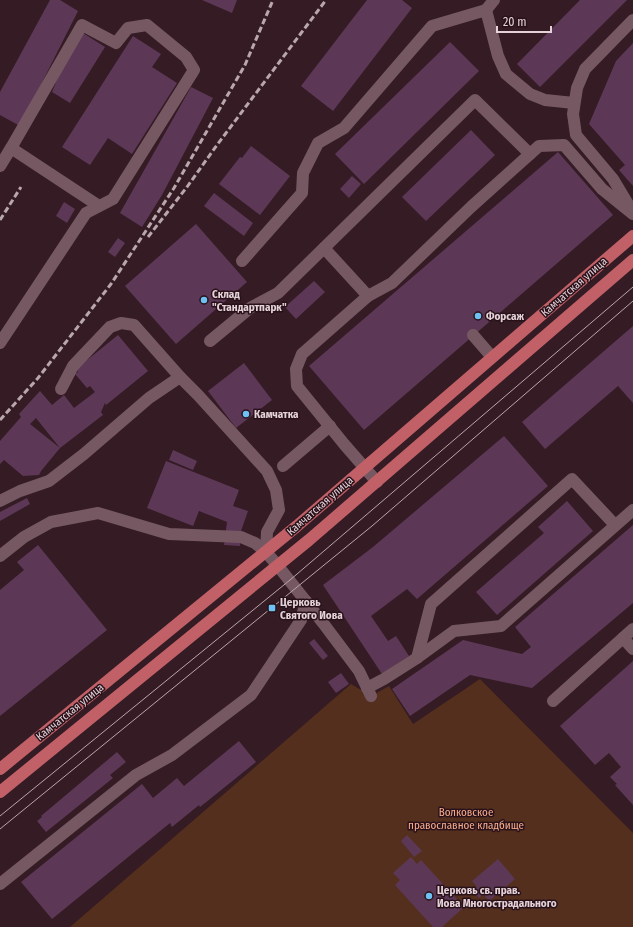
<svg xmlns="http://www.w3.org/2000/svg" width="633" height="927" font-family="'Fira Sans Condensed',sans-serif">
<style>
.green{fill:#542f1d}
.building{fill:#5c3856;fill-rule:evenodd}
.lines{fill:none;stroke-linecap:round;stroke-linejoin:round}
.minor{stroke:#765862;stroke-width:12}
.major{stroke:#c16067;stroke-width:12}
.tram{stroke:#baa6ad;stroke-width:1}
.rail{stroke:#baa6ad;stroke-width:3;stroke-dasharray:6 3;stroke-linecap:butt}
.poi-dot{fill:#6dc2f3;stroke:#29111a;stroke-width:1.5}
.labels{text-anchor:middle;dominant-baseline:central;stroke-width:3;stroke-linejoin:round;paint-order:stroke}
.street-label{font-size:11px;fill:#e4d2d8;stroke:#29111a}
.poi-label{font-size:11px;font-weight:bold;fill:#e4d2d8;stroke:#29111a;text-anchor:start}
.park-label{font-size:11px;fill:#f8ae8d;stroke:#29111a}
</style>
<rect width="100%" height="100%" fill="#341b24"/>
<polygon class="green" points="480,679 633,833 633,927 70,927 351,684 371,696 389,686 413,724"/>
<g class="building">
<polygon points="50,0 60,0 78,11 20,126 0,115 0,92"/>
<polygon points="202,0 237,0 232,13"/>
<polygon points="367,0 402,0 412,8 333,111 301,86"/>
<polygon points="580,0 627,0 540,87 517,64"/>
<polygon points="83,33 105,47 70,103 52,92 64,63"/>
<polygon points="133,36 161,54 152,67 177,83 132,154 108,138 90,165 62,147"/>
<polygon points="450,42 479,71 364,184 335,154"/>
<polygon points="633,43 633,186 619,170 625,165 589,124 616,61"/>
<polygon points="191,87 213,98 162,195 142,227 120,213"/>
<polygon points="471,130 495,155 426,221 402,197"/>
<polygon points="251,146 290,176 260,215 219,184 240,157 242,158"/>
<polygon points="558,152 613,215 364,430 309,366"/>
<polygon points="352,176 361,184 349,198 340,189"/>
<polygon points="214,193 253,223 244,236 204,206"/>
<polygon points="64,202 75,209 67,223 56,216"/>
<polygon points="196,224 247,282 176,344 125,286"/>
<polygon points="118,238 125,243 115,257 108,252"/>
<polygon points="314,281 325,292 296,319 285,307"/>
<polygon points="633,326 633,403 618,386 545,449 522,422"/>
<path d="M 118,335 L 148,371 L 106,405 L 105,403 L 101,412 L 103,415 L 60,448 L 41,471 L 39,475 L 23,476 L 4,460 L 0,464 L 0,441 L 21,417 L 19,414 L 40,391 L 52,405 L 64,395 L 74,408 L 95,392 L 90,386 L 87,388 L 75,374 L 78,372 L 76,369 ZM 36,418 L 60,448 L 30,424 Z"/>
<polygon points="244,363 272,400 236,428 208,391"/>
<polygon points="504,436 548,486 417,599 407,589 371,616 388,641 396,636 409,656 382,674 323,585 373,547"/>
<polygon points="173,450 197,461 193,470 169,460"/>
<polygon points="166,461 239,490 233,506 248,511 241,531 240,546 224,545 227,522 199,511 193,526 147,508"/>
<polygon points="27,498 30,504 0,521 0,512"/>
<polygon points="567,501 593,531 497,615 476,592 544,533 538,527"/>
<polygon points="633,525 633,603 532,688 470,675 410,716 392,689 463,640 522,654 531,647 515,627"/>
<polygon points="38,545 107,630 0,716 0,590 24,570 17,562"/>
<polygon points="314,639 328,656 323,660 309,643"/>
<polygon points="633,661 633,805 615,785 617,784 610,777 621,767 609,753 595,765 560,726"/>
<polygon points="341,673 349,684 336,693 328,682"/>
<polygon points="239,741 256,762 200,807 199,805 172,827 170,823 52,919 21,882 142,784 153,798 177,778 184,786"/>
<polygon points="117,752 126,762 110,775 113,778 46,832 37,821 42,817 41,816"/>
<polygon points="407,835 422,851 414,857 401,841"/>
<polygon points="411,857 417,864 421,860 464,907 442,927 433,927 395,885 400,880 393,873"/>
<polygon points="498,859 515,879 489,901 483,894 479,898 473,891 477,887 472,881"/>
</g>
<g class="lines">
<g class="minor">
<polyline points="486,10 494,0"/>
<polyline points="0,166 11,148 99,206"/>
<polyline points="631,209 613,179 576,135 573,114 577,88 585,69 633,20"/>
<polyline points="324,248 368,296"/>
<polyline points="242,261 302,193 303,173 318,143 344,128 432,26 486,10 498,56 506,74 530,94 545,100 574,103"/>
<polyline points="473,335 492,357"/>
<polyline points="210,341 250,308 278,293 475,100 530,154"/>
<polyline points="0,343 86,213 113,199 194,70 186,57 147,25 128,28 116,43 82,25 11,148"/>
<polyline points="61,389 73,366 110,327 121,323 134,325 180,377"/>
<polyline points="283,466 330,426"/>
<polyline points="377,482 344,444 297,386 296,369 302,354 368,296 392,283 471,207 539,146 564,145 602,189 633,214"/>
<polyline points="0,501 20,491 49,481 84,454 149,398 180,377 198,395 267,471 276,490 279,510 267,532 266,552"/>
<polyline points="0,556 24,537 51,522 98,513 169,534 241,537 255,543 266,552 278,566 323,623 359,671 371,696"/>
<polyline points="623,638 633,649"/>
<polyline points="417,658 454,631 501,626 633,510"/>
<polyline points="367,688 384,679 417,658 431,604 572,479 615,525"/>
<polyline points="553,701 633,629"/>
<polyline points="0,884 136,775 172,755 251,695 301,620 306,601"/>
</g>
<g class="major">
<polyline points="0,769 297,526 633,236"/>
<polyline points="0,792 309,540 633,260"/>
</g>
<g class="tram">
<polyline points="0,816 290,580 633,287"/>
<polyline points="0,829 372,526 633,301"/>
</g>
<g class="rail">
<polyline points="0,220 21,187"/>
<polyline points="148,237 187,187 217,145 326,0"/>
<polyline points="0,420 38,378 111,284 174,188 245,65 273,0"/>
</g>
</g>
<g class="poi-dot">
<circle cx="204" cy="300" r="4"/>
<circle cx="478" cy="316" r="4"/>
<circle cx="246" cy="414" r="4"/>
<rect x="268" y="604" width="8" height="8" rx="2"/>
<circle cx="429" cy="896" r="4"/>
</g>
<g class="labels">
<g class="street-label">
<text transform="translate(574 287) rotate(-41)">Камчатская улица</text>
<text transform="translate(320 506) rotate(-41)">Камчатская улица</text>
<text transform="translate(70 712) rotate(-39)">Камчатская улица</text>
</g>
<g class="poi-label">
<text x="212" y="294">Склад<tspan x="212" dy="13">"Стандартпарк"</tspan></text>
<text x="486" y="316">Форсаж</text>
<text x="254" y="414">Камчатка</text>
<text x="280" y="602">Церковь<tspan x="280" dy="13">Святого Иова</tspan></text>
<text x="437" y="890">Церковь св. прав.<tspan x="437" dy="13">Иова Многострадального</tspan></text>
</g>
<g class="park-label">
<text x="466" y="812">Волковское<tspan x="466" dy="13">православное кладбище</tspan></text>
</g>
</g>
<path d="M497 26v6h54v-6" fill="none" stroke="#e4d2d8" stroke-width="2"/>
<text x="503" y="26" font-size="12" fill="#e4d2d8" stroke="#29111a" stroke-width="3" paint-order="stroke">20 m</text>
</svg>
